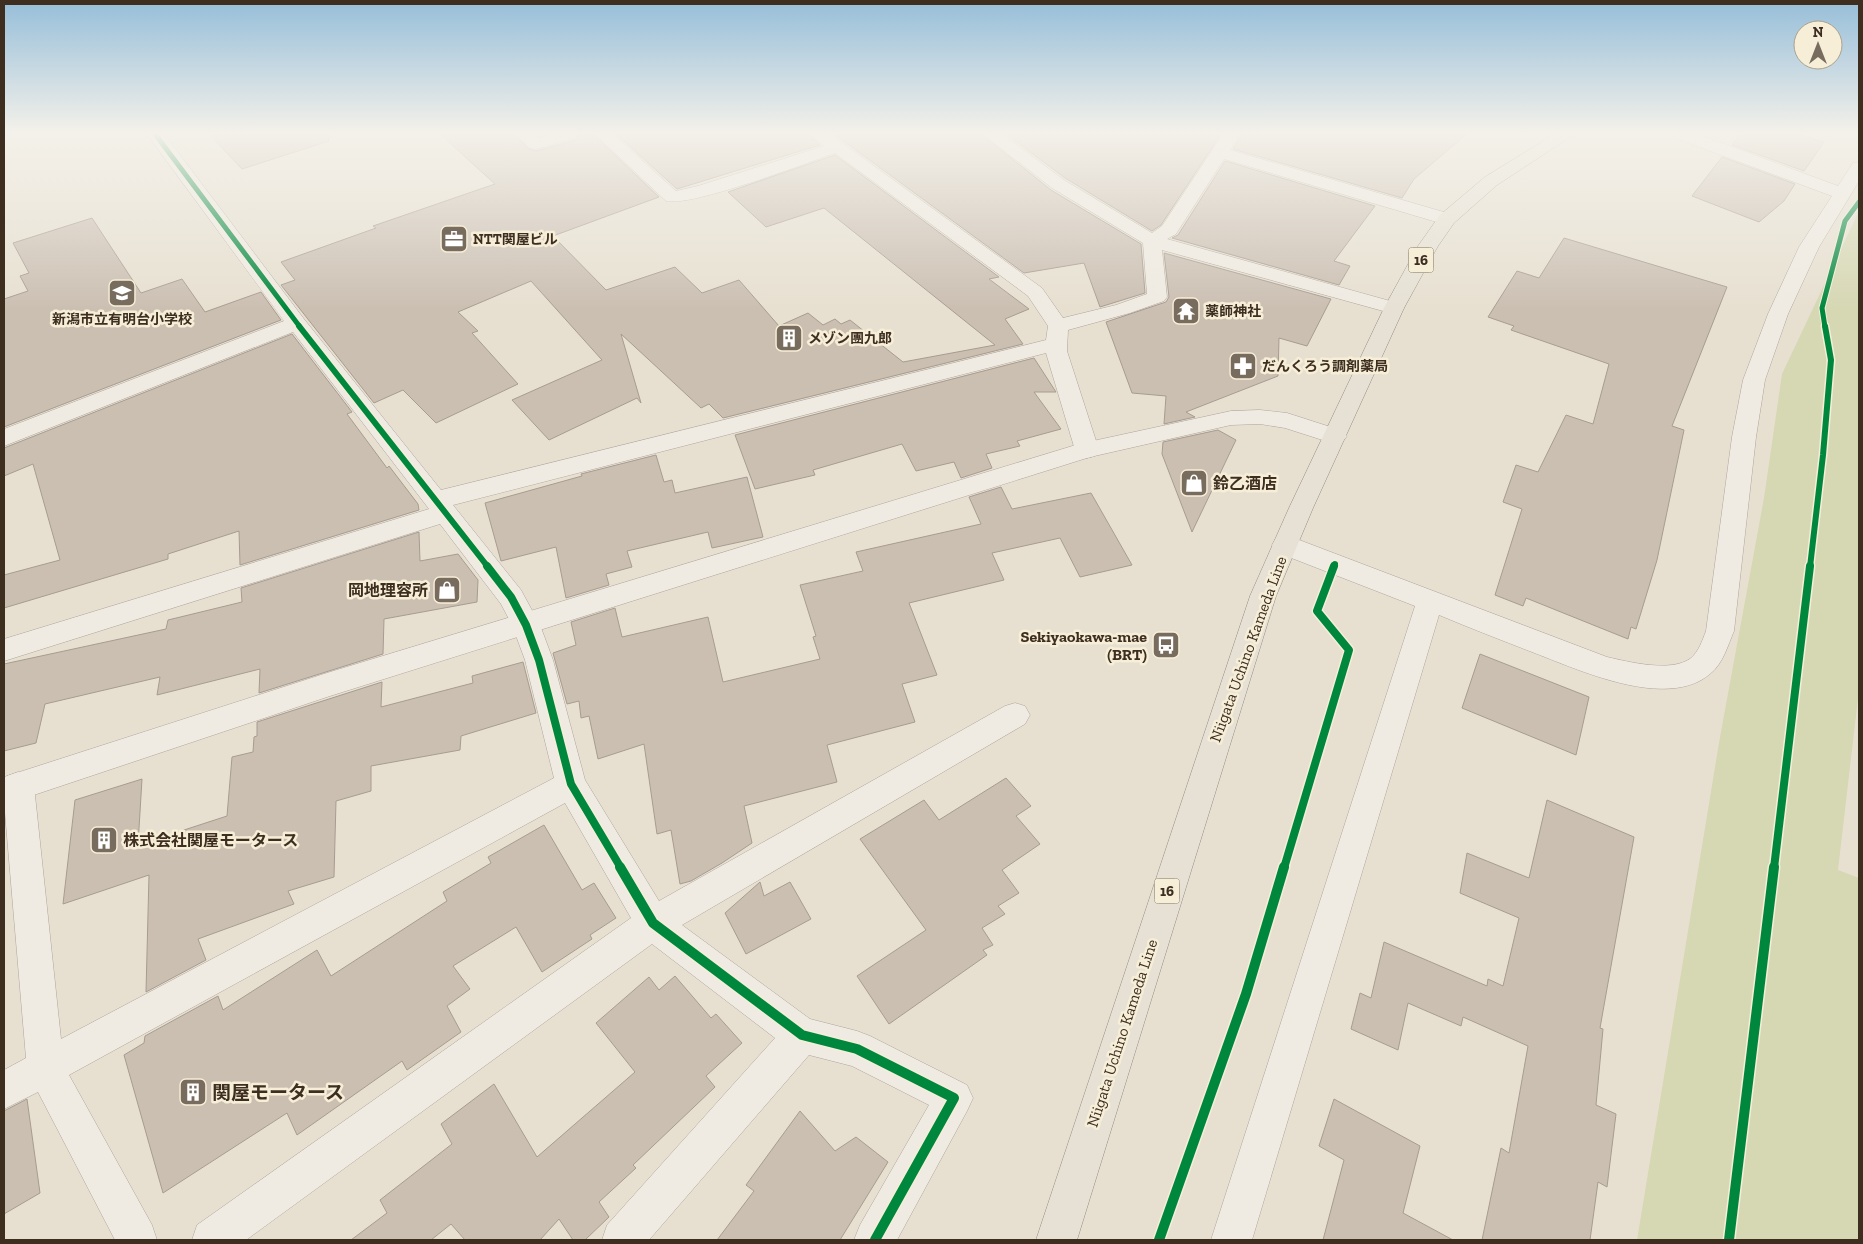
<svg xmlns="http://www.w3.org/2000/svg" width="1863" height="1244" font-family="'Zilla Slab','Noto Sans JP',serif">
<style>
.green{fill:#d6d7b3}
.building{fill:#cbbfb2;stroke:#a89c90}
.lines{fill:none;stroke-linecap:round;stroke-linejoin:round}
.minor-casing{stroke:#ada599;stroke-width:1}
.tertiary-casing{stroke:#ada599;stroke-width:1}
.primary-casing{stroke:#928b80;stroke-width:1}
.minor{fill:#efebe3;fill-rule:evenodd}
.tertiary{fill:#efebe3;fill-rule:evenodd}
.primary{fill:#e6e1d4;fill-rule:evenodd}
.cycleway-far3-casing{stroke:#f7eed8;stroke-width:7}
.cycleway-far2-casing{stroke:#f7eed8;stroke-width:9}
.cycleway-far1-casing{stroke:#f7eed8;stroke-width:11}
.cycleway-casing{stroke:#f7eed8;stroke-width:13}
.cycleway-far3{stroke:#00873e;stroke-width:5}
.cycleway-far2{stroke:#00873e;stroke-width:6}
.cycleway-far1{stroke:#00873e;stroke-width:8}
.cycleway{stroke:#00873e;stroke-width:10}
.labels{text-anchor:middle;dominant-baseline:central;stroke-width:5;stroke-linejoin:round;paint-order:stroke}
.far-poi-label{font-size:14px;font-weight:bold;fill:#3d2e20;stroke:#f7eed8;text-anchor:start}
.shield{fill:#f7eed8;stroke:#756857;stroke-width:1}
.shield-label{font-size:15px;font-weight:bold;fill:#3d2e20}
.poi-label{font-size:16px;font-weight:bold;fill:#3d2e20;stroke:#f7eed8;text-anchor:start}
.street-label{font-size:16px;fill:#3d2e20;stroke:#f7eed8}
.near-poi-label{font-size:19px;font-weight:bold;fill:#3d2e20;stroke:#f7eed8;text-anchor:start}
</style>
<rect width="100%" height="100%" fill="#e7e0d1"/>
<polygon class="green" points="1859,211 1859,690 1838,870 1859,878 1859,1240 1637,1240 1720,737 1764,498 1782,374"/>
<g class="building">
<polygon points="209,134 328,134 329,141 242,169"/>
<polygon points="440,134 513,134 529,149 536,151 576,140 580,134 593,134 659,197 553,236 606,290 675,267 702,293 739,280 779,326 808,313 823,325 835,319 841,324 850,320 903,362 995,345 824,208 766,227 728,192 835,155 999,277 989,279 1029,309 1005,319 1023,344 723,418 709,404 701,408 621,334 641,403 637,398 549,440 512,400 602,360 531,281 458,312 478,331 472,333 518,384 436,423 403,390 374,403 281,285 295,280 281,262 376,228 373,226 495,184"/>
<polygon points="616,134 809,134 820,145 677,189"/>
<polygon points="834,134 981,134 1051,190 1141,244 1145,293 1100,307 1084,263 1024,273"/>
<polygon points="1006,134 1221,134 1161,225 1152,231 1065,178"/>
<polygon points="1242,134 1467,134 1414,179 1402,198 1233,149"/>
<polygon points="1740,134 1796,134 1824,142 1804,171 1732,145"/>
<polygon points="1722,157 1795,184 1784,201 1759,222 1692,196"/>
<polygon points="1225,161 1375,206 1334,261 1350,266 1339,285 1172,238 1178,235"/>
<polygon points="92,218 141,293 182,279 205,312 261,292 281,320 4,427 4,299 28,291 20,276 29,273 13,243"/>
<polygon points="1564,238 1727,287 1672,426 1684,430 1657,560 1636,629 1631,627 1628,639 1526,598 1523,606 1495,595 1522,509 1503,502 1516,465 1538,472 1566,415 1593,424 1609,364 1511,330 1514,326 1488,317 1517,271 1539,278"/>
<polygon points="1164,253 1331,299 1307,346 1279,338 1278,376 1186,412 1195,417 1164,424 1166,396 1132,393 1106,322 1166,302 1169,297"/>
<polygon points="292,334 352,412 347,414 387,468 389,466 418,504 419,510 240,565 239,531 168,554 168,559 4,608 4,575 60,560 33,464 4,476 4,448"/>
<polygon points="1034,358 1056,392 1034,392 1061,429 1017,441 1020,446 986,454 992,468 961,478 954,462 916,471 902,444 813,470 815,475 755,489 735,435"/>
<polygon points="1218,430 1236,440 1192,532 1162,454 1163,442"/>
<polygon points="656,455 664,482 672,480 675,493 747,477 763,537 712,548 708,532 627,551 632,567 606,574 609,585 566,598 556,547 501,561 485,503 582,476 581,474"/>
<polygon points="1001,487 1012,509 1091,493 1132,565 1080,577 1060,538 992,553 1004,580 909,603 937,675 902,684 915,722 827,745 837,782 744,806 752,843 722,863 691,881 680,884 671,830 657,834 644,744 598,759 589,716 581,718 579,701 567,704 553,653 576,645 571,622 615,608 622,637 708,617 723,682 820,659 813,637 816,636 800,585 863,571 856,552 981,524 969,497"/>
<polygon points="419,532 420,561 458,554 478,580 477,602 384,619 383,654 259,693 260,669 157,695 160,677 45,704 36,743 4,751 4,664 166,629 168,620 242,602 241,588"/>
<polygon points="1480,654 1589,697 1576,755 1462,708"/>
<polygon points="523,662 536,713 461,736 460,750 371,766 371,791 336,801 334,877 288,891 294,904 198,939 206,960 146,992 149,875 63,904 75,800 142,779 138,845 227,816 232,757 253,752 254,737 257,736 257,722 382,682 381,707 473,683 472,676"/>
<polygon points="1006,778 1031,806 1016,816 1040,844 1002,870 1019,893 998,906 1005,914 982,928 993,945 983,950 987,955 889,1024 857,976 926,930 860,839 924,800 939,820"/>
<polygon points="1547,800 1634,837 1600,1028 1603,1029 1596,1105 1616,1114 1607,1187 1598,1182 1590,1240 1482,1240 1501,1148 1509,1153 1528,1046 1463,1017 1461,1026 1408,1003 1398,1050 1351,1029 1360,993 1371,998 1384,942 1487,986 1488,979 1503,986 1519,918 1460,893 1467,853 1529,878"/>
<polygon points="544,825 582,890 594,883 616,918 590,935 592,939 542,972 516,927 453,966 470,989 447,1006 461,1032 407,1070 402,1061 297,1135 287,1113 163,1193 124,1055 144,1043 145,1036 218,996 223,1010 317,950 331,976 447,901 443,892 491,863 488,857"/>
<polygon points="760,882 764,896 790,882 811,919 746,954 725,913"/>
<polygon points="675,976 711,1018 716,1014 742,1043 706,1076 715,1087 633,1165 636,1168 599,1202 609,1217 585,1240 573,1240 559,1219 540,1240 465,1240 451,1224 431,1240 351,1240 387,1213 380,1200 452,1144 441,1124 494,1084 537,1157 635,1072 596,1023 649,977 659,990"/>
<polygon points="27,1099 40,1193 4,1214 4,1111"/>
<polygon points="1334,1099 1420,1146 1403,1213 1453,1240 1323,1240 1344,1160 1319,1146"/>
<polygon points="800,1111 835,1151 856,1137 888,1162 840,1240 717,1240 754,1191 746,1185"/>
</g>
<g class="lines">
<g class="minor-casing">
<g id="minor">
<path d="M 147,134 L 164,134 L 304,319 L 441,490 L 1046,340 L 1048,326 L 1028,296 L 835,153 C 804,164 691,207 666,201 L 595,134 L 613,134 L 676,191 L 698,186 L 824,146 L 811,134 L 830,134 L 1042,288 L 1063,318 L 1116,305 L 1147,294 L 1143,243 L 1052,188 L 983,134 L 1002,134 L 1064,180 L 1152,233 L 1162,226 L 1223,134 L 1240,134 L 1230,150 L 1454,215 L 1456,219 L 1454,223 L 1447,225 L 1440,223 L 1224,159 L 1176,234 L 1167,239 L 1401,304 L 1404,308 L 1401,312 L 1394,314 L 1162,250 L 1167,297 L 1164,301 L 1130,313 L 1068,330 L 1067,351 L 1099,450 L 1095,456 L 1087,458 L 1079,456 L 1075,450 L 1046,353 L 453,505 L 521,590 L 540,625 L 553,660 L 585,780 L 659,901 L 1005,706 L 1015,703 L 1025,706 L 1030,715 L 1025,724 L 682,925 L 810,1019 L 857,1031 L 870,1036 L 967,1085 L 973,1098 L 967,1111 L 897,1240 L 854,1240 L 860,1225 L 929,1105 L 852,1066 L 809,1055 L 649,1240 L 602,1240 L 607,1225 L 775,1038 L 652,944 L 246,1240 L 192,1240 L 197,1225 L 631,918 L 565,803 L 69,1075 L 152,1225 L 157,1240 L 115,1240 L 38,1092 L 4,1109 L 4,1070 L 26,1058 L 4,801 L 4,783 L 7,776 L 18,772 L 29,776 L 34,786 L 61,1039 L 554,778 L 525,660 L 512,625 L 501,604 L 440,524 L 4,661 L 4,639 L 429,509 L 293,332 L 4,446 L 4,429 L 284,321 Z"/>
<polygon points="515,134 534,134 539,138 551,134 578,134 576,138 536,149 530,148"/>
</g>
</g>
<g class="tertiary-casing">
<g id="tertiary">
<path d="M 1673,134 L 1697,134 L 1838,186 L 1853,163 L 1859,162 L 1859,181 L 1819,247 L 1788,314 L 1765,380 L 1756,437 L 1734,631 C 1728,645 1723,664 1710,674 C 1666,711 1577,669 1532,652 C 1501,640 1470,628 1439,615 L 1252,1240 L 1211,1240 L 1415,606 L 1276,552 L 1272,545 L 1276,538 L 1285,536 L 1294,538 L 1607,657 C 1629,662 1672,673 1691,658 C 1699,651 1702,641 1706,631 L 1732,437 L 1743,380 L 1768,314 L 1799,247 L 1832,196 L 1675,138 Z"/>
<polygon points="1260,410 1287,413 1343,431 1347,436 1343,441 1335,444 1285,428 1260,424 1231,425 1090,457 330,696 4,805 4,777 330,672 1079,444 1231,411"/>
</g>
</g>
<g class="primary-casing">
<polygon id="primary" points="1555,134 1575,134 1497,185 1454,223 1438,246 1404,308 1313,508 1276,596 1077,1240 1036,1240 1250,596 1289,508 1384,308 1418,246 1440,215 1485,177"/>
</g>
<use href="#minor" class="minor"/>
<use href="#tertiary" class="tertiary"/>
<use href="#primary" class="primary"/>
<g class="cycleway-far3-casing">
<g id="cycleway-far3">
<polyline points="155,134 300,327"/>
<polyline points="1825,327 1822,308 1845,221 1859,202"/>
</g>
</g>
<g class="cycleway-far2-casing">
<g id="cycleway-far2">
<polyline points="299,326 488,567"/>
<polyline points="1334,567 1335,564"/>
<polyline points="1810,567 1823,455 1831,360 1825,326"/>
</g>
</g>
<g class="cycleway-far1-casing">
<g id="cycleway-far1">
<polyline points="487,566 511,597 526,625 539,660 571,784 621,868"/>
<polyline points="1284,868 1349,650 1317,611 1334,566"/>
<polyline points="1774,868 1810,566"/>
</g>
</g>
<g class="cycleway-casing">
<g id="cycleway">
<polyline points="620,867 653,923 802,1035 857,1049 954,1098 875,1240"/>
<polyline points="1159,1240 1246,994 1284,867"/>
<polyline points="1729,1240 1774,867"/>
</g>
</g>
<use href="#cycleway-far3" class="cycleway-far3"/>
<use href="#cycleway-far2" class="cycleway-far2"/>
<use href="#cycleway-far1" class="cycleway-far1"/>
<use href="#cycleway" class="cycleway"/>
</g>
<linearGradient id="sky" x2="0" y2="1"><stop stop-color="#96bed9"/><stop offset="0.43" stop-color="#f4f1ea"/><stop offset="1" stop-color="#f4f1ea" stop-opacity="0"/></linearGradient>
<rect width="1863" height="309" fill="url(#sky)"/>
<defs>
<g id="office-square" transform="scale(1.4375)"><rect x="-9" y="-9" width="18" height="18" rx="4" fill="#786c5e" stroke="#f7eed8"/><path d="M-6-3h4V-5.5h4V-3h4V5H-6ZM-1-4.5V-3h2v-1.5ZM-6 0V1H6V0Z" fill="#fff"/></g>
<g id="school-square" transform="scale(1.4375)"><rect x="-9" y="-9" width="18" height="18" rx="4" fill="#786c5e" stroke="#f7eed8"/><path d="M0-5L7-2L0 1L-7-2ZM-4 1L0 2.5L4 1V4Q0 6-4 4Z" fill="#fff"/></g>
<g id="temple-square" transform="scale(1.4375)"><rect x="-9" y="-9" width="18" height="18" rx="4" fill="#786c5e" stroke="#f7eed8"/><path d="M0-6L5-2H3V0L6.5 2.5H4V6H1.5V3h-3V6H-4V2.5H-6.5L-3 0V-2H-5Z" fill="#fff"/></g>
<g id="building-square" transform="scale(1.4375)"><rect x="-9" y="-9" width="18" height="18" rx="4" fill="#786c5e" stroke="#f7eed8"/><path d="M-4-6H4V6H1V3H-1V6H-4ZM-2.5-4.3h1.7v1.8h-1.7ZM.8-4.3h1.7v1.8H.8ZM-2.5-1h1.7V.8h-1.7ZM.8-1h1.7V.8H.8Z" fill="#fff"/></g>
<g id="pharmacy-square" transform="scale(1.4375)"><rect x="-9" y="-9" width="18" height="18" rx="4" fill="#786c5e" stroke="#f7eed8"/><path d="M-2-6h4v4h4v4h-4v4h-4v-4h-4v-4h4Z" fill="#fff"/></g>
<g id="shop-square" transform="scale(1.4375)"><rect x="-9" y="-9" width="18" height="18" rx="4" fill="#786c5e" stroke="#f7eed8"/><path d="M-5-2.5h2.3a2.7 3.5 0 0 1 5.4 0H5L5.5 6h-11ZM-1.5-2.5h3a1.5 2.3 0 0 0-3 0Z" fill="#fff"/></g>
<g id="bus-square" transform="scale(1.4375)"><rect x="-9" y="-9" width="18" height="18" rx="4" fill="#786c5e" stroke="#f7eed8"/><path d="M-5-6H5V4H4V6H2V4H-2V6H-4V4H-5ZM-3.5-4V0h7V-4ZM-3.5 1.2v1.5H-2V1.2ZM2 1.2v1.5H3.5V1.2Z" fill="#fff"/></g>
</defs>
<g fill-rule="evenodd">
<use href="#office-square" x="454" y="239"/>
<use href="#school-square" x="122" y="293"/>
<use href="#temple-square" x="1186" y="311"/>
<use href="#building-square" x="789" y="338"/>
<use href="#pharmacy-square" x="1243" y="366"/>
<use href="#shop-square" x="1194" y="483"/>
<use href="#shop-square" x="447" y="590"/>
<use href="#bus-square" x="1166" y="645"/>
<use href="#building-square" x="104" y="840"/>
<use href="#building-square" x="193" y="1092"/>
</g>
<g class="labels">
<g class="far-poi-label">
<text x="473" y="239">NTT関屋ビル</text>
<text x="1205" y="311">薬師神社</text>
<text x="122" y="319" text-anchor="middle">新潟市立有明台小学校</text>
<text x="808" y="338">メゾン團九郎</text>
<text x="1262" y="366">だんくろう調剤薬局</text>
</g>
<g class="shield">
<rect x="1408.5" y="247.5" width="25" height="25" rx="4"/>
<rect x="1154.5" y="878.5" width="25" height="25" rx="4"/>
</g>
<g class="shield-label">
<text x="1421" y="260">16</text>
<text x="1167" y="891">16</text>
</g>
<g class="poi-label">
<text x="1213" y="483">鈴乙酒店</text>
<text x="428" y="590" text-anchor="end">岡地理容所</text>
<text x="1147" y="636" text-anchor="end">Sekiyaokawa-mae<tspan x="1147" dy="18">(BRT)</tspan></text>
<text x="123" y="840">株式会社関屋モータース</text>
</g>
<g class="street-label">
<text transform="translate(1248 649) rotate(-70)">Niigata Uchino Kameda Line</text>
<text transform="translate(1122 1033) rotate(-72)">Niigata Uchino Kameda Line</text>
</g>
<g class="near-poi-label">
<text x="212" y="1092">関屋モータース</text>
</g>
</g>
<rect width="1863" height="1244" fill="none" stroke="#3d2e20" stroke-width="10"/>
<g transform="translate(1818 45)"><circle r="24" fill="#f7eed8" stroke="#ada18e"/>
<path d="M0-4L9 19L0 12L-9 19Z" fill="#786c5e"/>
<text y="-8" font-size="14" font-weight="bold" text-anchor="middle" fill="#3d2e20">N</text>
</g>
</svg>
